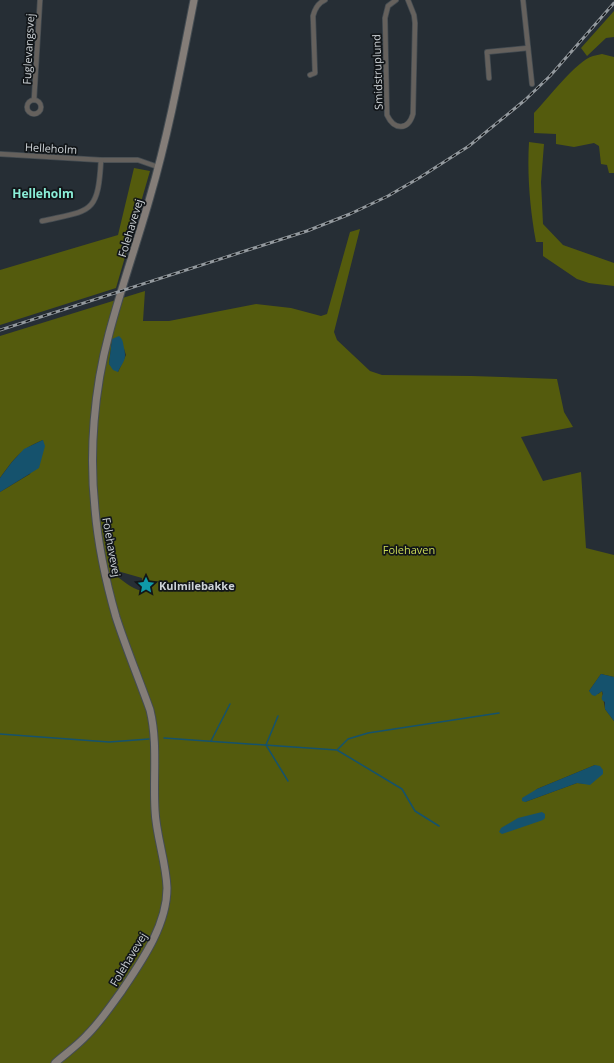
<svg xmlns="http://www.w3.org/2000/svg" width="614" height="1063" font-family="'Open Sans',sans-serif">
<style>
.green{fill:#545b0d;fill-rule:evenodd}
.water{fill:#15526d}
.lines{fill:none;stroke-linecap:round;stroke-linejoin:round}
.stream{stroke:#15526d;stroke-width:1.5}
.street-casing{stroke:#444c52;stroke-width:6}
.secondary-casing{stroke:#444c52;stroke-width:9}
.street{stroke:#65615d;stroke-width:4.5}
.secondary{stroke:#847d78;stroke-width:7}
.rail-casing{stroke:#93999e;stroke-width:3}
.rail{stroke:#121619;stroke-width:1.5;stroke-dasharray:4.5;stroke-linecap:butt}
.labels{text-anchor:middle;dominant-baseline:central;stroke-width:3.5;stroke-linejoin:round;paint-order:stroke}
.street-label{font-size:11px;fill:#cdd2d6;stroke:#121619}
.park-label{font-size:11px;fill:#cad957;stroke:#121619}
.poi-label{font-size:11px;font-weight:bold;fill:#cdd2d6;stroke:#121619;text-anchor:start}
.neighbourhood-label{font-size:12px;font-weight:bold;fill:#8aeed7;stroke:#121619}
</style>
<rect width="100%" height="100%" fill="#262e35"/>
<g class="green">
<polygon points="614,11 614,37 606,38 587,56 581,48"/>
<path d="M 602,54 L 614,57 L 614,173 L 609,173 L 607,165 L 601,164 L 599,146 L 594,143 L 574,147 L 556,144 L 556,134 L 534,133 L 534,113 C 547,100 576,61 593,56 C 596,55 599,55 602,54 Z"/>
<path d="M 529,142 L 544,144 L 541,182 L 543,224 L 563,245 L 614,263 L 614,286 L 589,283 L 577,279 L 543,256 L 543,242 L 536,242 C 530,209 527,175 529,142 Z"/>
<polygon points="134,168 150,171 116,288 0,325 0,270 118,235"/>
<path d="M 360,229 L 334,332 L 337,340 L 370,371 L 382,375 L 472,376 L 557,379 L 564,412 L 573,427 L 521,437 L 543,481 L 581,472 L 586,548 L 614,555 L 614,677 L 601,674 L 589,691 L 598,694 L 602,691 L 605,709 L 614,721 L 614,1063 L 0,1063 L 0,492 L 30,474 L 43,440 C 20,449 14,459 0,478 L 0,336 L 145,291 L 143,321 L 169,321 L 256,304 L 291,308 L 321,316 L 327,314 L 350,232 ZM 114,339 L 124,349 L 126,355 L 118,372 L 109,364 L 112,340 ZM 114,570 L 142,578 L 142,591 C 130,588 123,580 113,574 ZM 595,765 L 596,779 C 589,787 586,783 577,783 L 525,802 L 537,789 Z"/>
</g>
<g class="water">
<path d="M 119,336 C 123,339 123,343 124,348 C 127,361 123,361 118,372 L 113,370 L 109,364 L 112,339 Z"/>
<polygon points="43,440 45,446 39,468 0,492 0,478 12,462 24,449"/>
<path d="M 601,674 L 614,677 L 614,721 L 605,709 L 605,702 C 601,700 601,698 603,694 L 602,691 L 595,696 L 592,695 L 589,691 Z"/>
<polygon points="595,765 600,766 603,770 603,774 590,785 577,783 525,802 522,801 522,798 537,789"/>
<polygon points="542,812 545,814 545,818 543,820 502,834 499,832 501,828 518,818"/>
</g>
<g class="lines">
<g class="stream">
<polyline points="278,716 266,745 288,781"/>
<polyline points="0,734 109,742 149,739"/>
<polyline points="164,738 337,750 402,789 415,811 439,826"/>
<polyline points="211,741 230,704"/>
<polyline points="338,749 348,739 368,733 499,713"/>
</g>
<g class="street-casing">
<g id="street">
<path d="M 396,0 L 388,6 L 385,18 L 387,115 C 394,130 408,131 413,114 L 415,23 L 414,15 L 408,0"/>
<polyline points="523,0 532,84"/>
<path d="M 310,75 L 315,73 L 313,16 C 315,8 318,3 325,0"/>
<polyline points="489,78 487,52 528,48"/>
<polyline points="34,100 40,0"/>
<circle cx="34" cy="107" r="7"/>
<polyline points="0,154 101,160 138,160 158,167"/>
<path d="M 42,221 C 91,210 98,215 101,160"/>
</g>
</g>
<g class="secondary-casing">
<path id="secondary" d="M 55,1063 C 65,1054 77,1046 87,1035 C 100,1022 110,1007 121,992 C 141,962 167,926 167,888 C 166,861 156,836 155,810 C 153,776 158,743 150,710 C 139,679 126,648 116,617 C 106,582 98,545 95,509 C 89,452 94,390 109,334 C 121,288 137,243 150,197 C 169,132 181,66 194,0"/>
</g>
<use href="#street" class="street"/>
<use href="#secondary" class="secondary"/>
<g class="rail-casing">
<polyline id="rail" points="0,330 307,231 350,214 388,196 419,178 469,146 525,100 550,76 614,3"/>
</g>
<use href="#rail" class="rail"/>
</g>
<defs>
<g id="sight-bare" transform="scale(1.38)"><path d="M0-6L1.8-2.2L6-1.7L2.9 1.2L3.7 5.4L0 3.3L-3.7 5.4L-2.9 1.2L-6-1.7L-1.8-2.2Z" fill="#0f9aa8" stroke="#121619" stroke-width="2.5" paint-order="stroke"/></g>
</defs>
<g fill-rule="evenodd">
<use href="#sight-bare" x="146" y="585"/>
</g>
<g class="labels">
<g class="street-label">
<text transform="translate(28 49) rotate(-87)">Fuglevangsvej</text>
<text transform="translate(377 72) rotate(-92)">Smidstruplund</text>
<text transform="translate(51 148) rotate(3)">Helleholm</text>
<text transform="translate(130 228) rotate(-73)">Folehavevej</text>
<text transform="translate(112 547) rotate(80)">Folehavevej</text>
<text transform="translate(128 959) rotate(-59)">Folehavevej</text>
</g>
<g class="park-label">
<text x="409" y="549">Folehaven</text>
</g>
<g class="poi-label">
<text x="159" y="585">Kulmilebakke</text>
</g>
<g class="neighbourhood-label">
<text x="43" y="193">Helleholm</text>
</g>
</g>
</svg>
